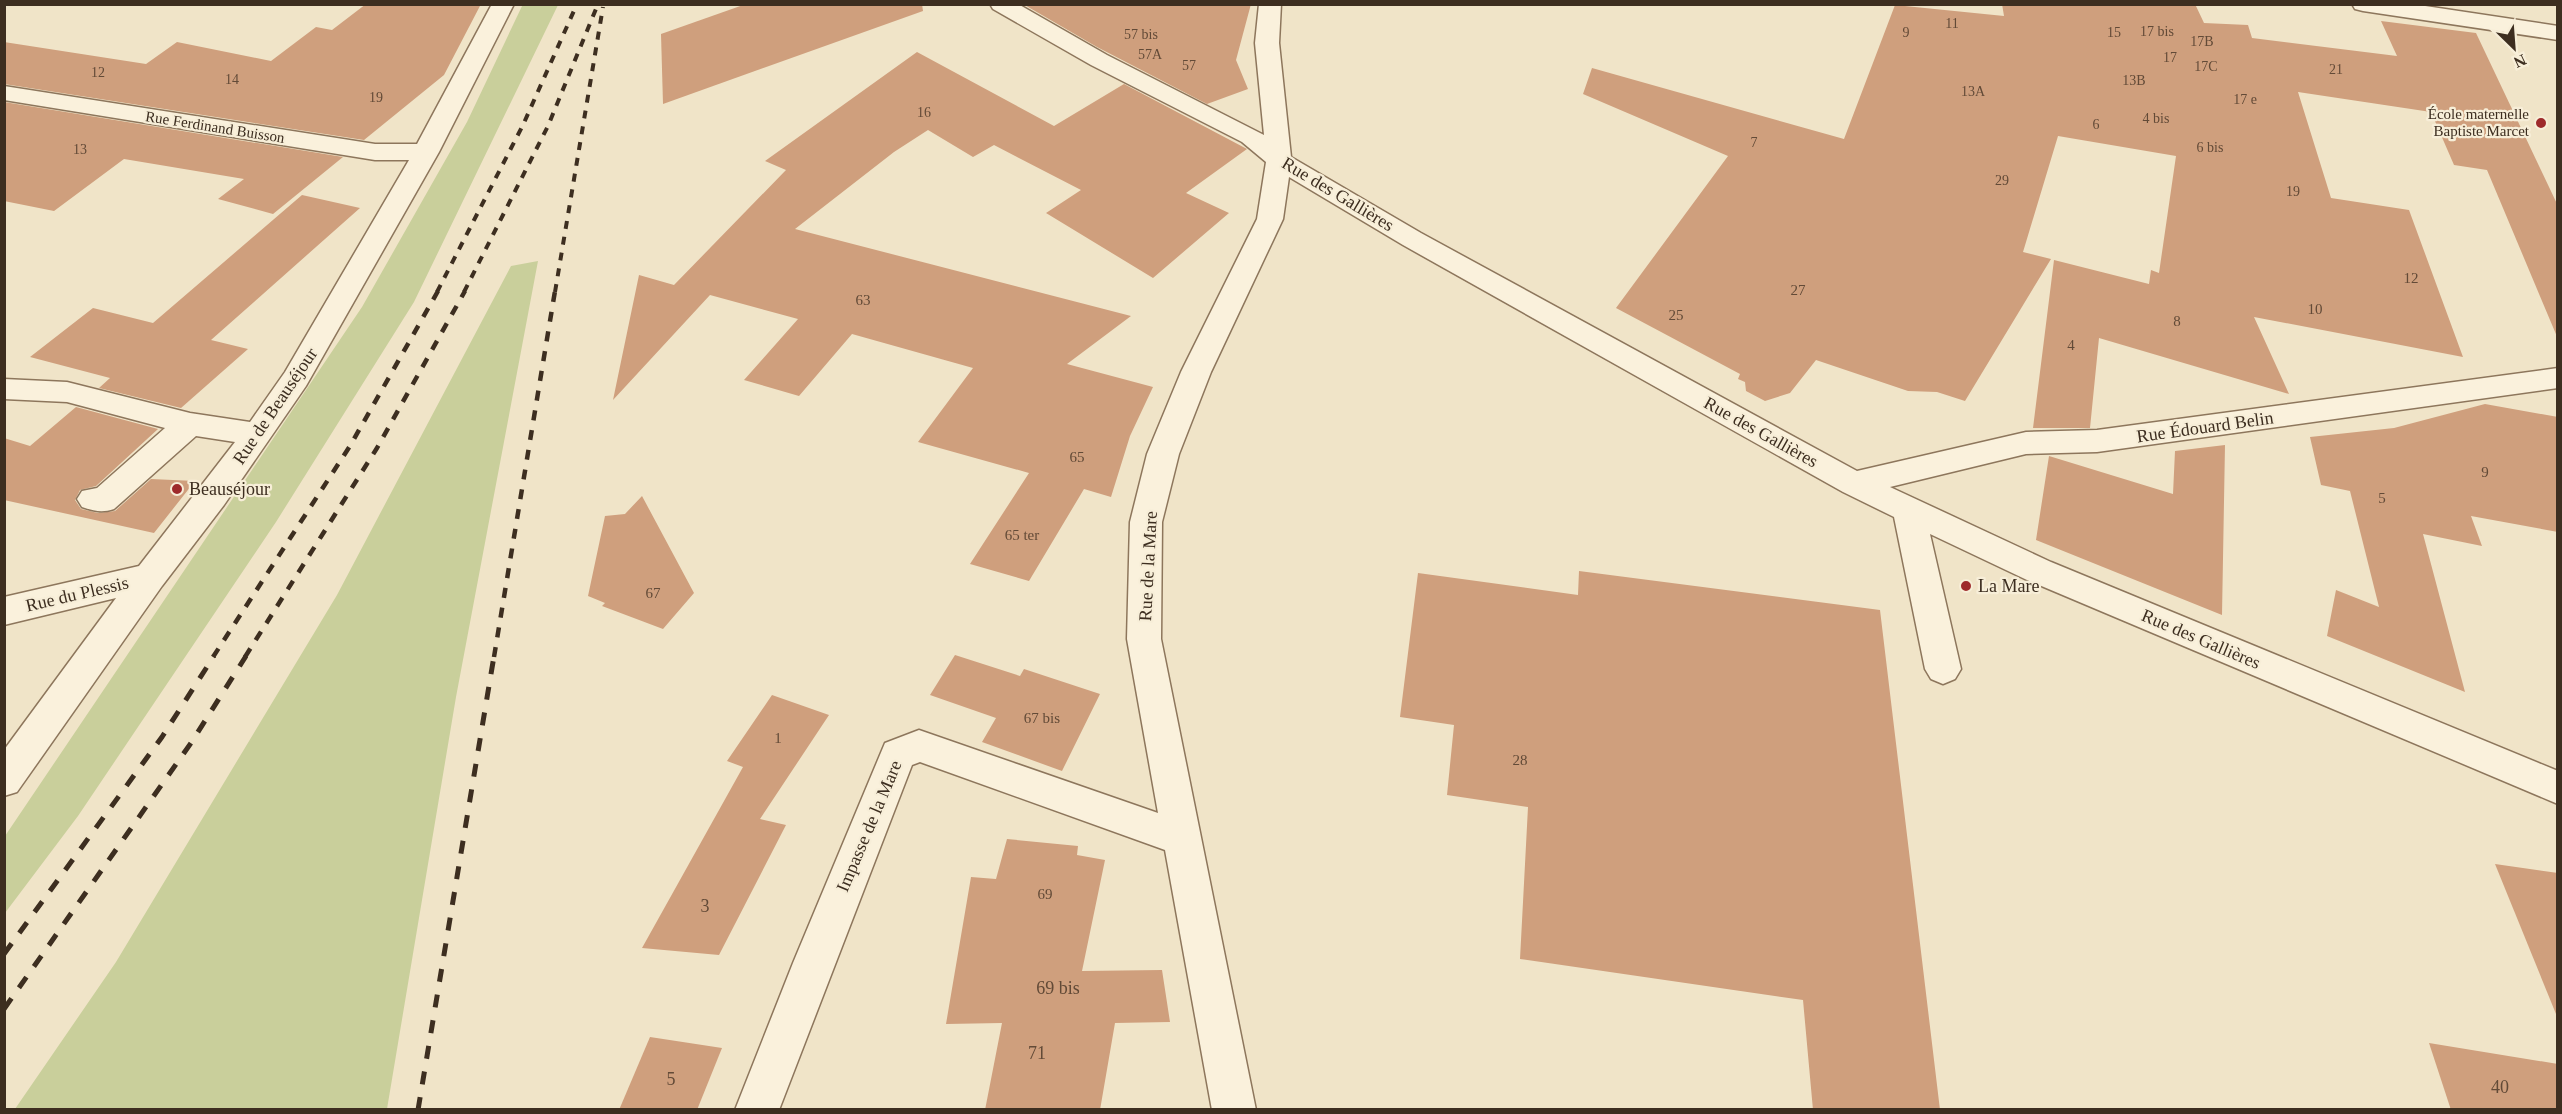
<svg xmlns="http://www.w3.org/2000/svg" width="2562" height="1114" font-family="'Times New Roman',serif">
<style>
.green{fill:#c9cf9b}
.building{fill:#cf9f7d}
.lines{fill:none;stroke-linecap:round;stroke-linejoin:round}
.minor-casing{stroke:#8d765c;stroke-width:3}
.minor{fill:#faf1dc;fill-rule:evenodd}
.rail-far2{stroke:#3d2e20;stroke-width:4;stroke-dasharray:8 8;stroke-linecap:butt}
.rail-far1{stroke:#3d2e20;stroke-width:4.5;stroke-dasharray:10 10;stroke-linecap:butt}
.rail{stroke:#3d2e20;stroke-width:5;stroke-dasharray:13 13;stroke-linecap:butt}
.poi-dot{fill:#9e2a2b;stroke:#f7eed8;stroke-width:2}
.labels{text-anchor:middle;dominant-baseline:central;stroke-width:4.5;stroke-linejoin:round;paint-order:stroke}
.far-number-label{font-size:14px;fill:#624a37}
.far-poi-label{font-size:15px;fill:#3d2e20;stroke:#f7eed8;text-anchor:end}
.far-street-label{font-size:15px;fill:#3d2e20;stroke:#f7eed8}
.number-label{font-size:15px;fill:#624a37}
.street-label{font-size:18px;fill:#3d2e20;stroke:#f7eed8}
.poi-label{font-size:18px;fill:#3d2e20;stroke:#f7eed8;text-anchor:start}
.near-number-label{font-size:18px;fill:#624a37}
</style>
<rect width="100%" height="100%" fill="#f0e4c8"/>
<g class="green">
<polygon points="523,4 558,5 414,302 276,522 78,816 5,913 5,836 362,307 467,122"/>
<polygon points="538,261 456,697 387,1109 15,1109 116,962 337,595 511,266"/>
</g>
<g class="building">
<polygon points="366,4 481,4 444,75 364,140 4,84 4,42 146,64 177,42 271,61 316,27 332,30"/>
<polygon points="746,4 922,4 923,11 663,104 661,34"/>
<polygon points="1023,4 1251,4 1236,60 1248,89 1207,104 1097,47"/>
<polygon points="2002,4 2195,4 2204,23 2248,25 2252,38 2397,56 2381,21 2476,33 2558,206 2558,339 2487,170 2454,165 2431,112 2298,92 2331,198 2409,210 2463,357 2254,317 2289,394 2099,338 2090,428 2033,428 2054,260 2149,284 2151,270 2159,273 2176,156 2058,136 2023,252 2051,259 1965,401 1937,392 1908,391 1816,360 1790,393 1765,401 1746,391 1745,382 1738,379 1740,374 1616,308 1728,156 1583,94 1592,68 1844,139 1895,5 2004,16"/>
<polygon points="917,52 1054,126 1124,84 1247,149 1186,193 1229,213 1153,278 1046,213 1081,190 994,145 973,157 928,130 894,152 795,229 1131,316 1067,364 1153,387 1130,436 1111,497 1084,489 1029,581 970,564 1029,473 918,442 973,368 852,334 799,396 744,380 798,319 710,295 613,400 639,275 674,285 786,170 765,161"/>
<polygon points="4,102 343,157 273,214 218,199 244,179 124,159 54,211 4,201"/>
<polygon points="302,195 360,208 211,340 248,349 181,408 99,388 110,378 30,357 93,308 153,323"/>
<polygon points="2485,404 2558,417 2558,532 2471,516 2482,546 2423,534 2465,692 2327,636 2336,590 2379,607 2350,491 2321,485 2310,437 2394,428"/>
<polygon points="76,407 158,429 96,486 80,490 75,500 81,509 98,513 115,511 151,479 195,481 154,533 4,500 4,438 30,446"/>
<polygon points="2225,445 2222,615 2036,540 2049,456 2173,494 2175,451"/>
<polygon points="642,496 694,593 663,629 602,606 605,603 588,596 605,516 625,514"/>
<polygon points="1579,571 1880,610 1940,1110 1813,1110 1803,1000 1520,959 1528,807 1447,795 1454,725 1400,717 1418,573 1578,595"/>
<polygon points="955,655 1020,676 1024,669 1100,694 1062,771 982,742 996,718 930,695"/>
<polygon points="772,695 829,715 760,819 786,825 719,955 642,948 743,767 727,761"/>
<polygon points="1007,839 1078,846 1077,855 1105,860 1082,971 1162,970 1170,1022 1115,1023 1100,1110 985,1110 1002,1023 946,1024 971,877 996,879"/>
<polygon points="2495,864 2558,873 2558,1014 2556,1014"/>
<polygon points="650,1037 722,1048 697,1110 619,1110"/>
<polygon points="2429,1043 2558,1064 2558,1110 2451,1110"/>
</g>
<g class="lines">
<g class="minor-casing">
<g id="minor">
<path d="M 492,4 L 514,4 L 439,152 L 306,386 L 224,505 L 162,586 L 17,792 L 4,796 L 4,750 L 116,598 L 4,625 L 4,597 L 139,566 L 235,442 L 196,436 L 114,509 C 102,513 94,511 82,507 L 77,499 L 82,491 L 97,488 L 165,428 L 67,402 L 4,399 L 4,379 L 67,382 L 190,413 L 250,422 L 285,372 L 409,160 L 375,160 L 4,100 L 4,86 L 375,144 L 417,144 Z"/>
<polygon points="990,4 1018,4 1107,55 1264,135 1255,43 1259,4 1281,4 1279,43 1291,157 1421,233 1857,471 2026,432 2097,430 2558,368 2558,388 2097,452 2026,454 1890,487 2051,562 2558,771 2558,804 2027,580 1930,534 1961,669 1955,679 1943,684 1931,679 1925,669 1894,517 1843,492 1403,245 1289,177 1283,219 1211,372 1179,454 1162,522 1161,639 1256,1110 1212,1110 1165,850 920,762 912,765 779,1110 735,1110 793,963 885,743 919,730 1158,813 1127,639 1130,522 1147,454 1181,372 1257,219 1266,162 1242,142 1091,65 993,9"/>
<polygon points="2352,4 2412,4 2558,26 2558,40 2363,11 2355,9"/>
</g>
</g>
<use href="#minor" class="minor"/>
<g class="rail-far2">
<polyline points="437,292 523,125 577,4"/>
<polyline points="464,292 548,126 598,4"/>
<polyline points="555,292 603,7"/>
</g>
<g class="rail-far1">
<polyline points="213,657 350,446 438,291"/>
<polyline points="245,657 377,448 465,291"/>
<polyline points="494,657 555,291"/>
</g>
<g class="rail">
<polyline points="4,954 162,737 214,656"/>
<polyline points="4,1009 191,743 246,656"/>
<polyline points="418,1110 494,656"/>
</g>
</g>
<g class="poi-dot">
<circle cx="2541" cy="123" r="6"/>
<circle cx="177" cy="489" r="6"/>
<circle cx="1966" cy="586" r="6"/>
</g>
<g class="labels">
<g class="far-number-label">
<text x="1952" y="23">11</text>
<text x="2157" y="31">17 bis</text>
<text x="1906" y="32">9</text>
<text x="2114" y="32">15</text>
<text x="1141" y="34">57 bis</text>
<text x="2202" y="41">17B</text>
<text x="1150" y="54">57A</text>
<text x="2170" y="57">17</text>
<text x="1189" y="65">57</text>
<text x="2206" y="66">17C</text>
<text x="2336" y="69">21</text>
<text x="98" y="72">12</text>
<text x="232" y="79">14</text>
<text x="2134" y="80">13B</text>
<text x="1973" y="91">13A</text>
<text x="376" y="97">19</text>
<text x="2245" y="99">17 e</text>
<text x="924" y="112">16</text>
<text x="2156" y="118">4 bis</text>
<text x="2096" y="124">6</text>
<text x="1754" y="142">7</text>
<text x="2210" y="147">6 bis</text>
<text x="80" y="149">13</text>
<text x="2002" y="180">29</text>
<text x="2293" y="191">19</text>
</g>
<g class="far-poi-label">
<text x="2529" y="114">École maternelle<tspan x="2529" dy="17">Baptiste Marcet</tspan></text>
</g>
<g class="far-street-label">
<text transform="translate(215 127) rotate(9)">Rue Ferdinand Buisson</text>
</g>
<g class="number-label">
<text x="2411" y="278">12</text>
<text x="1798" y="290">27</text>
<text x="863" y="300">63</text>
<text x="2315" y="309">10</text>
<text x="1676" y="315">25</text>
<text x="2177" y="321">8</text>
<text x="2071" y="345">4</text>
<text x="1077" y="457">65</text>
<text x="2485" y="472">9</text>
<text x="2382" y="498">5</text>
<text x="1022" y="535">65 ter</text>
<text x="653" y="593">67</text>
<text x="1042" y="718">67 bis</text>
<text x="778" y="738">1</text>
<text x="1520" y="760">28</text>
<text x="1045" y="894">69</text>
</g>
<g class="street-label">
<text transform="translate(1338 194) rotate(31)">Rue des Gallières</text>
<text transform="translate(275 406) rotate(-56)">Rue de Beauséjour</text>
<text transform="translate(2205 427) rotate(-8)">Rue Édouard Belin</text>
<text transform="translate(1761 432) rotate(29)">Rue des Gallières</text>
<text transform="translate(1148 566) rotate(-87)">Rue de la Mare</text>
<text transform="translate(77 594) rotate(-13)">Rue du Plessis</text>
<text transform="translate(2201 639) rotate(23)">Rue des Gallières</text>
<text transform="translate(869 826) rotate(-67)">Impasse de la Mare</text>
</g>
<g class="poi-label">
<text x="189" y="489">Beauséjour</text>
<text x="1978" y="586">La Mare</text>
</g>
<g class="near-number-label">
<text x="705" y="906">3</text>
<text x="1058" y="988">69 bis</text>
<text x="1037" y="1053">71</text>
<text x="671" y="1079">5</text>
<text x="2500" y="1087">40</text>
</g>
</g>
<rect width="2562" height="1114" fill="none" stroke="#3d2e20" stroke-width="12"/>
<g transform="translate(2514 48) rotate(155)" stroke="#f7eed8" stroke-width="4.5" paint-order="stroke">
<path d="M0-4.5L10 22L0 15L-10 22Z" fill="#3d2e20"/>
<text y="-9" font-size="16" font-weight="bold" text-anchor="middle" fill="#3d2e20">N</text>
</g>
</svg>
